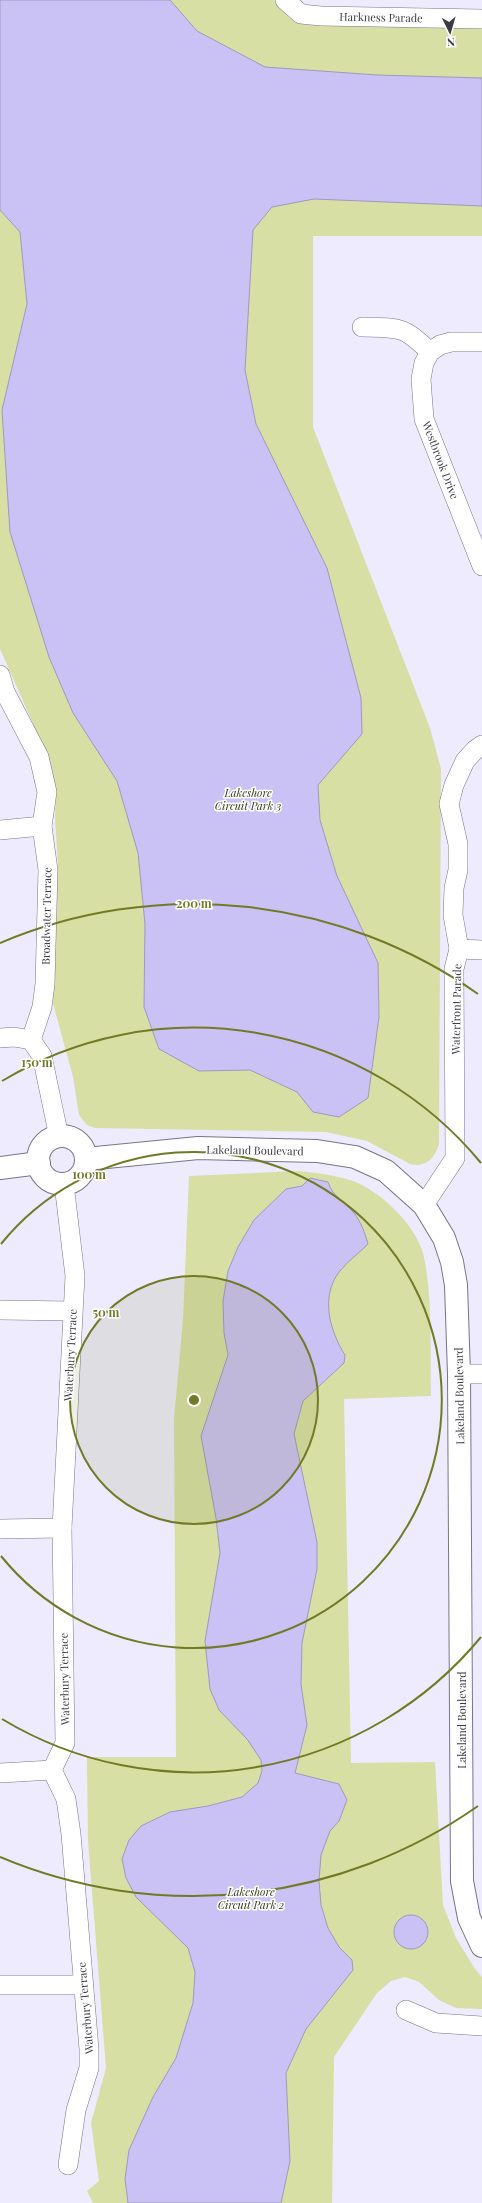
<svg xmlns="http://www.w3.org/2000/svg" width="482" height="2203" font-family="'Playfair Display',serif">
<style>
.green{fill:#d7dfa5}
.water{fill:#cac1f4;stroke:#9f99bf}
.lines{fill:none;stroke-linecap:round;stroke-linejoin:round}
.minor-casing{stroke:#787589;stroke-width:20}
.tertiary-casing{stroke:#787589;stroke-width:24}
.minor{stroke:#fff;stroke-width:19}
.tertiary{stroke:#fff;stroke-width:22}
.ring{fill:none;stroke:#727a25;stroke-width:2}
.labels{text-anchor:middle;dominant-baseline:central;stroke-width:3;stroke-linejoin:round;paint-order:stroke}
.street-label{font-size:11px;fill:#3c3b44;stroke:#fff}
.park-label{font-size:11px;font-style:italic;fill:#373b14;stroke:#fff}
.centre{fill:#727a25;stroke:#fff;stroke-width:2}
.ring-label{font-size:12px;text-anchor:middle;font-weight:bold;fill:#727a25;stroke:#fff;stroke-width:3;stroke-linejoin:round;paint-order:stroke}
</style>
<rect width="100%" height="100%" fill="#edebfd"/>
<g class="green">
<path d="M 0,0 L 274,0 L 295,20 L 482,24 L 482,236 L 313,236 L 313,427 L 430,728 L 441,769 L 439,1144 C 435,1158 426,1168 410,1164 L 367,1141 L 326,1132 L 95,1128 L 87,1125 L 79,1115 L 73,1077 L 51,996 L 58,863 L 55,819 L 56,788 L 47,755 L 0,649 Z"/>
<path d="M 299,1171 C 317,1173 335,1175 353,1181 C 380,1191 415,1224 423,1253 C 433,1294 430,1352 431,1396 L 344,1399 L 351,1763 L 435,1762 L 443,1905 L 456,1938 L 475,1969 L 482,1977 L 482,2009 L 456,2008 L 439,2000 L 419,1982 L 405,1977 L 391,1981 L 377,1993 L 334,2057 L 332,2203 L 93,2203 L 87,2191 L 99,2181 L 91,2123 L 106,2068 L 88,1841 L 87,1757 L 176,1757 L 174,1419 L 183,1320 L 189,1176 Z"/>
</g>
<g class="water">
<polygon points="0,0 170,0 197,31 265,67 377,75 482,78 482,206 314,199 272,207 253,230 245,370 256,424 327,568 361,698 362,734 318,785 320,820 337,876 378,963 379,1017 368,1098 339,1117 313,1112 297,1092 250,1070 199,1071 159,1049 144,1007 145,924 138,853 117,781 73,713 49,657 10,532 2,410 27,304 20,232 0,210"/>
<path d="M 310,1178 L 328,1182 C 332,1196 345,1202 354,1213 C 361,1222 365,1233 368,1244 C 359,1253 347,1262 339,1272 C 320,1298 330,1331 345,1355 L 344,1363 L 303,1401 L 294,1434 L 317,1542 L 317,1569 L 302,1643 L 301,1684 L 307,1725 L 295,1773 L 339,1784 L 347,1800 L 339,1821 L 330,1831 L 321,1855 L 319,1881 L 321,1905 L 328,1928 L 339,1947 L 352,1960 L 353,1970 L 306,2029 L 286,2073 L 290,2161 L 281,2203 L 128,2203 L 125,2179 L 129,2150 L 153,2097 L 176,2058 L 193,2003 L 195,1972 L 188,1948 L 136,1897 L 126,1878 L 122,1859 L 129,1840 L 141,1826 L 170,1812 L 208,1806 L 242,1797 L 258,1783 L 262,1771 L 261,1760 L 247,1739 L 219,1710 L 210,1689 L 205,1641 L 220,1553 L 216,1518 L 201,1436 L 228,1355 L 224,1333 L 223,1301 L 228,1271 L 238,1247 L 254,1220 L 286,1189 L 302,1186 Z"/>
<circle cx="411" cy="1932" r="17"/>
</g>
<g class="lines">
<g class="minor-casing">
<g id="minor">
<polyline points="285,0 301,14 321,16 482,19"/>
<path d="M 362,327 C 399,328 403,325 430,352"/>
<polyline points="482,342 451,342 440,345 430,352 424,363 421,379 424,419 482,566"/>
<polyline points="0,675 5,692 39,757 47,792 42,826 48,870 45,984 42,1007 31,1040"/>
<polyline points="0,830 42,826"/>
<polyline points="459,949 482,950"/>
<polyline points="0,1038 14,1037 31,1040"/>
<polyline points="31,1040 42,1056 59,1137"/>
<polyline points="424,1205 455,1158 454,969 459,949 453,915 454,888 458,870 458,844 449,804 454,785 465,761 475,750 482,745"/>
<polyline points="0,1310 72,1311"/>
<polyline points="459,1374 482,1374"/>
<polyline points="0,1529 62,1528"/>
<polyline points="52,1770 65,1743 62,1528 75,1276 64,1184"/>
<polyline points="52,1770 66,1799 71,1834 89,2049 89,2068 76,2110 68,2165"/>
<polyline points="0,1773 52,1770"/>
<polyline points="0,1985 83,1985"/>
<polyline points="406,2010 436,2023 482,2026"/>
</g>
</g>
<g class="tertiary-casing">
<g id="tertiary">
<circle cx="62" cy="1160" r="24"/>
<polyline points="86,1159 198,1148 317,1151 355,1157 386,1171 424,1205 444,1238 452,1262 456,1285 459,1374 462,1881 469,1918 482,1946"/>
<polyline points="0,1168 39,1163"/>
</g>
</g>
<use href="#minor" class="minor"/>
<use href="#tertiary" class="tertiary"/>
</g>
<circle cx="194" cy="1400" r="124" fill="#727a25" fill-opacity=".12"/>
<g class="ring">
<circle cx="194" cy="1400" r="124"/>
<path d="M1 1244A248 248 0 1 1 1 1556"/>
<path d="M481 1637A372 372 0 0 1 2 1719M2 1081A372 372 0 0 1 481 1163"/>
<path d="M478 1806A496 496 0 0 1 0 1857M0 943A496 496 0 0 1 478 994"/>
</g>
<g class="labels">
<g class="street-label">
<text transform="translate(381 17) rotate(1)">Harkness Parade</text>
<text transform="translate(441 460) rotate(69)">Westbrook Drive</text>
<text transform="translate(46 916) rotate(-89)">Broadwater Terrace</text>
<text transform="translate(456 1009) rotate(-89)">Waterfront Parade</text>
<text transform="translate(255 1150) rotate(1)">Lakeland Boulevard</text>
<text transform="translate(70 1355) rotate(-87)">Waterbury Terrace</text>
<text transform="translate(459 1396) rotate(-91)">Lakeland Boulevard</text>
<text transform="translate(64 1679) rotate(-91)">Waterbury Terrace</text>
<text transform="translate(461 1720) rotate(-90)">Lakeland Boulevard</text>
<text transform="translate(85 2008) rotate(-95)">Waterbury Terrace</text>
</g>
<g class="park-label">
<text x="248" y="792">Lakeshore<tspan x="248" dy="13">Circuit Park 3</tspan></text>
<text x="251" y="1891">Lakeshore<tspan x="251" dy="13">Circuit Park 2</tspan></text>
</g>
</g>
<circle cx="194" cy="1400" r="6" class="centre"/>
<g class="ring-label">
<text x="194" y="908">200 m</text>
<text x="37" y="1067">150 m</text>
<text x="89" y="1179">100 m</text>
<text x="106" y="1317">50 m</text>
</g>
<g transform="translate(450 32) rotate(175)" stroke="#ffffff" stroke-width="3" paint-order="stroke">
<path d="M0-3L7 15L0 10L-7 15Z" fill="#3c3b44"/>
<text y="-6" font-size="11" font-weight="bold" text-anchor="middle" fill="#3c3b44">N</text>
</g>
</svg>
